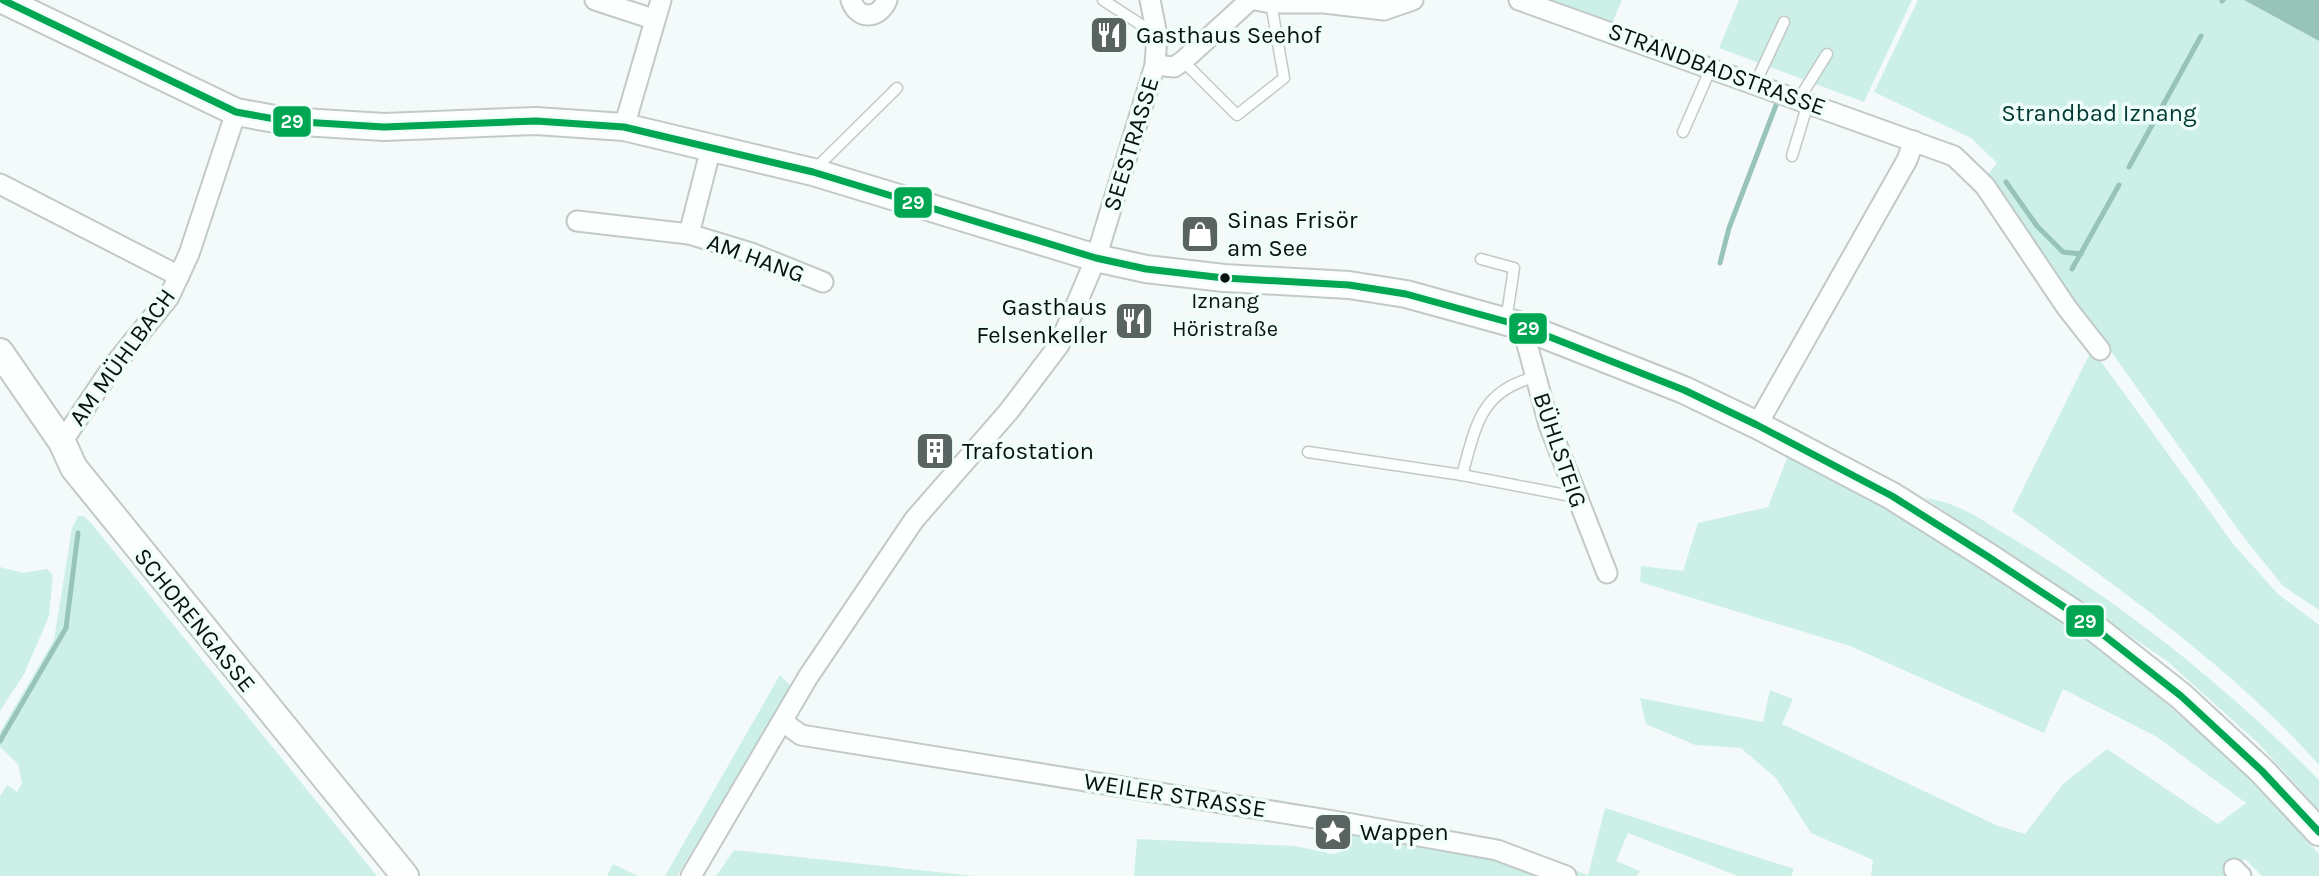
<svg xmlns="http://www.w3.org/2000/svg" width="2319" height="876" font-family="Karla,sans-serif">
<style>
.green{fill:#ccf0e8}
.water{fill:#97c3b9}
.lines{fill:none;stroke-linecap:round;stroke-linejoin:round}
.stream{stroke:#97c3b9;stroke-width:5}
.lane-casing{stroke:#c1cac8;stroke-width:13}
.street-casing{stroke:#c1cac8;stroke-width:23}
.secondary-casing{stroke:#c1cac8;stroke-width:30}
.lane{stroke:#fdfefe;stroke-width:10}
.street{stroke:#fdfefe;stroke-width:19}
.secondary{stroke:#fdfefe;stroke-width:26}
.bus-1-casing{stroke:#f0fefa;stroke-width:12}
.bus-1{stroke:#00a651;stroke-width:7}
.bus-dot{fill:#061310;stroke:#f0fefa;stroke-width:2.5}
.labels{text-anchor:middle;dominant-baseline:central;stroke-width:7;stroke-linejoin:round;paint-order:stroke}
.bus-label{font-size:22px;fill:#061310;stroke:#f0fefa}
.poi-label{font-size:24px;fill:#061310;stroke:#f0fefa;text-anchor:start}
.street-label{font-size:24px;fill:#061310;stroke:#f0fefa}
.park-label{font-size:24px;fill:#003a32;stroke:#f0fefa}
.line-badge{stroke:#f0fefa;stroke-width:2.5}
.badge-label{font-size:19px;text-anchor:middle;font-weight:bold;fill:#fff}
</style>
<rect width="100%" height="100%" fill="#f4faf9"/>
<g class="green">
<polygon points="1546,0 1622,0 1612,23"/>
<polygon points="1739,0 1912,0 1864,102 1719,48"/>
<polygon points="1918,0 2244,0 2319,41 2319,610 2283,586 2242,535 2105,343 2103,347 1988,174 1997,163 1971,138 1874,92"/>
<path d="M 2092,349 L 2234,545 L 2278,594 L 2319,625 L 2319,765 C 2230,665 2119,589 2012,511 Z"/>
<path d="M 1789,453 C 1983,559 2174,685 2319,854 L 2319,876 L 2262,876 L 2245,859 L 2234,869 L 2235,876 L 1871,876 L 1873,860 L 1811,833 L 1776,778 L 1741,748 L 1695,745 L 1646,724 L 1640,698 L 1763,722 L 1770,690 L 1793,699 L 1782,724 L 1996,825 L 2025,834 L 2063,784 L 2107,749 L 2218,824 L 2246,803 L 2157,737 L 2063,689 L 2044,733 L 1850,646 L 1640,582 L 1641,566 L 1683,571 L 1698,523 L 1768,507 Z"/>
<path d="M 1925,498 C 1959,502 1986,523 2015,540 C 2129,608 2226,686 2319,780 L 2319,810 L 2258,743 L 2167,661 Z"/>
<polygon points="78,516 84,516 91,523 377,876 0,876 0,796 7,785 17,792 22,783 18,764 0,747 0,732 54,640 72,528"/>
<polygon points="0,567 23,573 47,569 53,575 49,616 24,674 0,711"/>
<polygon points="780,675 792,687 677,876 665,876"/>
<polygon points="1605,808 1794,869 1791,876 1738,876 1628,833 1616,861 1640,871 1637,876 1134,876 1137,839 1295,846 1333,854 1344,851 1354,813 1503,844 1588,875"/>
<polygon points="734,850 974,876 716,876"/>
<polygon points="613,864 638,876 607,876"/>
</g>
<polygon class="water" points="2244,0 2319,0 2319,41"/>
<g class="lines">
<g class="stream">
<polyline points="2222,1 2223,0"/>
<polyline points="2129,167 2201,36"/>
<polyline points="2006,182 2037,226 2063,252 2081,254"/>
<polyline points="1720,263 1729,228 1778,100"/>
<polyline points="2072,269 2119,185"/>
<polyline points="0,741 66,628 78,533"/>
</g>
<g class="lane-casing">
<g id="lane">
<polyline points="1103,0 1157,35"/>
<polyline points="1183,61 1237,115 1284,78 1271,3"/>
<polyline points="1755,84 1784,22"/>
<polyline points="1799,99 1827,54"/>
<polyline points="1683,132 1711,68"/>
<polyline points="1792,156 1808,103"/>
<polyline points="815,169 897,88"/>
<polyline points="1481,259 1514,268 1506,321"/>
<polyline points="1308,452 1462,475 1576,497"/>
<path d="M 1462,475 C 1476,426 1480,390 1536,377"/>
</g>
</g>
<g class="street-casing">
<g id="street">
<polyline points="595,0 653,19"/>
<path d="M 851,0 C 858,21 879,19 887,0"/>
<polyline points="1255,0 1271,3 1324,3 1384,10 1413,0"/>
<polyline points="1519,0 1954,156 1985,186 2067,308 2100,350"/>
<polyline points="1155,65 1174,67 1183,61 1250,0"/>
<polyline points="624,127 661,0"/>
<polyline points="711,148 689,234 751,253 823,282"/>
<polyline points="0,184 179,276"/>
<polyline points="577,221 689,234"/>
<polyline points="1522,326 1549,425 1607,573"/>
<polyline points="1757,425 1907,160 1914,141"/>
<polyline points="62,442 111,369 169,297 189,254 236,112"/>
<polyline points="783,722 801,735 1352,824 1497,850 1566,876"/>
<polyline points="2234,869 2241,876"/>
<polyline points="691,876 808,677 914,520 1009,411 1059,345 1096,258 1155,65 1157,35 1150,0"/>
</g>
</g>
<g class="secondary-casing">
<g id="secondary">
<polyline points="3,0 236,112 286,121 384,127 536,121 624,127 813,172 1096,258 1146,269 1224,278 1349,285 1406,294 1522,326 1684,390 1757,425 1892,496 1987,556 2087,622 2181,696 2262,771 2319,832"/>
<polyline points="0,352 62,442 74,468 405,876"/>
</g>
</g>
<use href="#lane" class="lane"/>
<use href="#street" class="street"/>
<use href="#secondary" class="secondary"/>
<g class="bus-1-casing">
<polyline id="bus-1" points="3,0 236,112 286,121 384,127 536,121 624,127 813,172 1096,258 1146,269 1224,278 1349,285 1406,294 1522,326 1684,390 1757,425 1892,496 1987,556 2087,622 2181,696 2262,771 2319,832"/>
</g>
<use href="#bus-1" class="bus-1"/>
</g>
<defs>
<g id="restaurant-square" transform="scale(2.0125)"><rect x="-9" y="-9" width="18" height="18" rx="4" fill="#596462" stroke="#f0fefa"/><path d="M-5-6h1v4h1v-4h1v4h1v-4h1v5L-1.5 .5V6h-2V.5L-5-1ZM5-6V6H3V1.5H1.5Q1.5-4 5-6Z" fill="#fff"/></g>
<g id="shop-square" transform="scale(2.0125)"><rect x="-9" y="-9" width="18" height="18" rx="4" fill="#596462" stroke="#f0fefa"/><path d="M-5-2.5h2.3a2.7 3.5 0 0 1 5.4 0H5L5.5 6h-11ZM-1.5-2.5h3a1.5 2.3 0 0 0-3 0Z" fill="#fff"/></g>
<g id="building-square" transform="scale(2.0125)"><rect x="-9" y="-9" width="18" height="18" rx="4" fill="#596462" stroke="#f0fefa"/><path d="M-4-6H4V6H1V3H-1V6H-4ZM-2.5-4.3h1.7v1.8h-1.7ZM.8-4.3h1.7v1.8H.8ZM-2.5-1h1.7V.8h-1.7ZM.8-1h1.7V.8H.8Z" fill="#fff"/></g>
<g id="sight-square" transform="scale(2.0125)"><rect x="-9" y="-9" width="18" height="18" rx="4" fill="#596462" stroke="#f0fefa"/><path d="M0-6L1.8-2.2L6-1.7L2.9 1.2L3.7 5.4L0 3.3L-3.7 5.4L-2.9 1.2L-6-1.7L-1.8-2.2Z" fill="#fff"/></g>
</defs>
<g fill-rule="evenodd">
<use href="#restaurant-square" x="1109" y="35"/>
<use href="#shop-square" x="1200" y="234"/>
<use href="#restaurant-square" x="1134" y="321"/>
<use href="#building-square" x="935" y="451"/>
<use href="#sight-square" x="1333" y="832"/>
</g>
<circle class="bus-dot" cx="1225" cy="278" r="6"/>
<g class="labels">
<g class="bus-label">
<text x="1225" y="301">Iznang<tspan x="1225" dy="28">Höristraße</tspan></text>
</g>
<g class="poi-label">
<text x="1136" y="35">Gasthaus Seehof</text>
<text x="1227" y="220">Sinas Frisör<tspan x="1227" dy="28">am See</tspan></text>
<text x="1107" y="307" text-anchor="end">Gasthaus<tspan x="1107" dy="28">Felsenkeller</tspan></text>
<text x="962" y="451">Trafostation</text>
<text x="1360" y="832">Wappen</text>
</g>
<g class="street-label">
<text transform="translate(1717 69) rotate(20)">STRANDBADSTRASSE</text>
<text transform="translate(1131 144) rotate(-73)">SEESTRASSE</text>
<text transform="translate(756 258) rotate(20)">AM HANG</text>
<text transform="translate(122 357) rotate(-54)">AM MÜHLBACH</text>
<text transform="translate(1560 450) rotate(71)">BÜHLSTEIG</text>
<text transform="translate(195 620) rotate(51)">SCHORENGASSE</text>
<text transform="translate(1175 795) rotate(9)">WEILER STRASSE</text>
</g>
<g class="park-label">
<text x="2099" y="113">Strandbad Iznang</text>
</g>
</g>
<g class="line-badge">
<rect x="272" y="105" width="40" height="33" rx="7" fill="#00a651"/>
<rect x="893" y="186" width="40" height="33" rx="7" fill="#00a651"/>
<rect x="1508" y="312" width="40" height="33" rx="7" fill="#00a651"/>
<rect x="2065" y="604" width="40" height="34" rx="7" fill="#00a651"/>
</g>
<g class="badge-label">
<text x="292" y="128">29</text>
<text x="913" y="209">29</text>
<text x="1528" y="335">29</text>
<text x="2085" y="628">29</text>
</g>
</svg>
